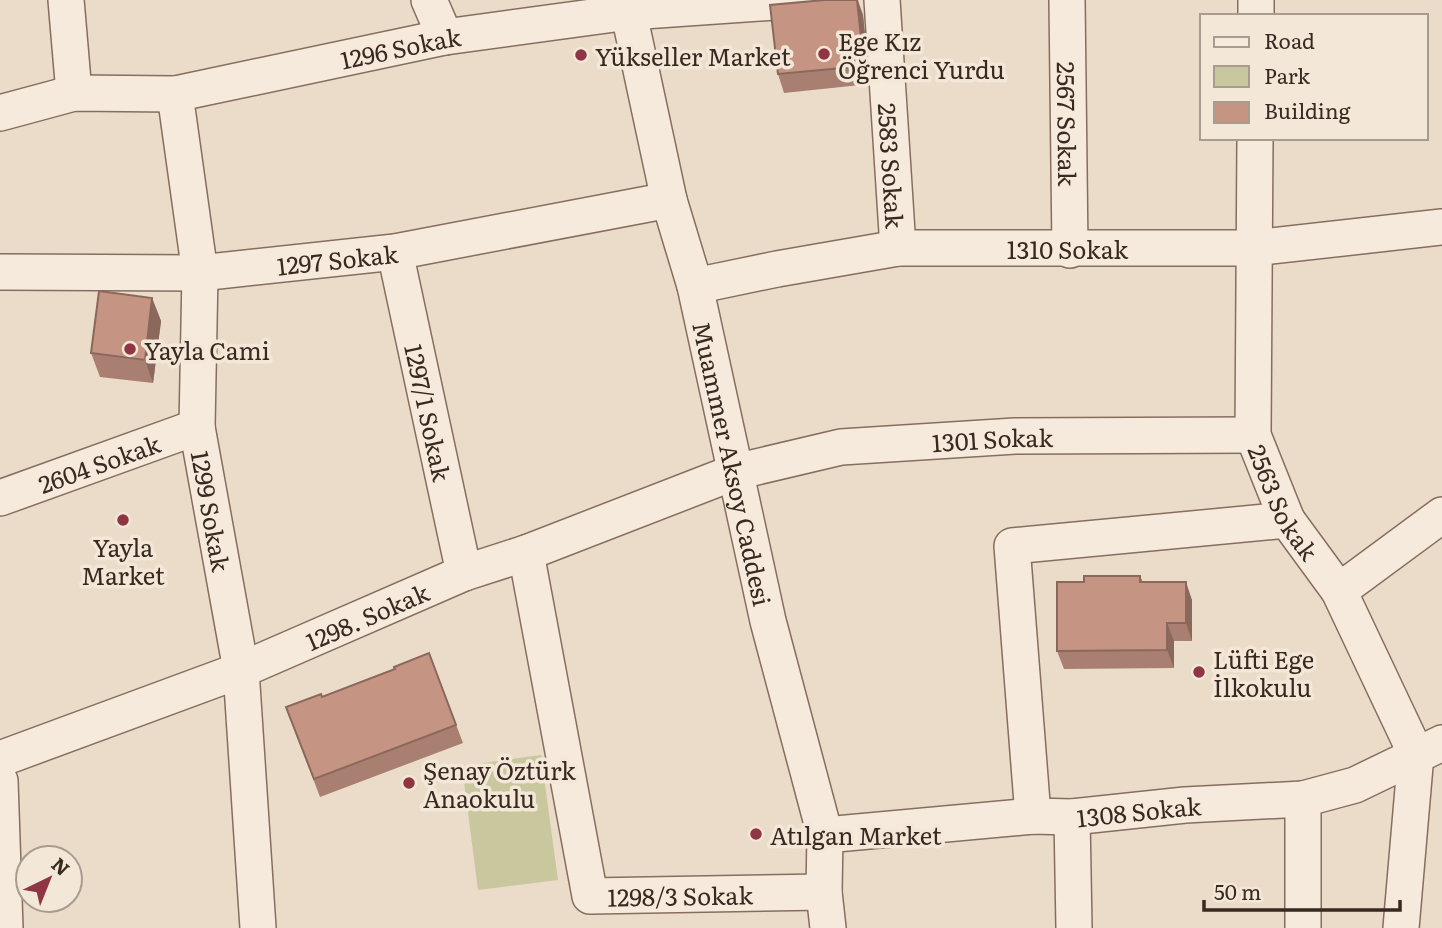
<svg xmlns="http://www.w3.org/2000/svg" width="1442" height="928" font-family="Literata,serif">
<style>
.park{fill:#c8c79e}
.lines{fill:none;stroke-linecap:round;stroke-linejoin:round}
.minor-casing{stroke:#866e5f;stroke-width:38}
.minor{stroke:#f6eadc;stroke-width:35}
.wall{fill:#a97f71}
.shaded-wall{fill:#8a685c}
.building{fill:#c59483;stroke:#8a685c;stroke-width:2}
.poi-dot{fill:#8f3544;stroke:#f3e7d8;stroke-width:2.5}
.labels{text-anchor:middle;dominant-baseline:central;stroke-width:7;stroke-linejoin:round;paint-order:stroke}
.poi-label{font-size:24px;fill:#382921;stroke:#f3e7d8;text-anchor:start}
.street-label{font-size:24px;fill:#382921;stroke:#f3e7d8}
</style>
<rect width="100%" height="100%" fill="#ebdcc9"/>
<polygon class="park" points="541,755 558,880 478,890 462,766"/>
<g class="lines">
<g class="minor-casing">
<g id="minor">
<polyline points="66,0 74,93"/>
<polyline points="429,0 445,37"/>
<path id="s1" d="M 626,0 L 669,200 L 695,286 L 768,621 L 825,835 L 824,892 L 828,928"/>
<path id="s2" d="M 882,0 L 898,248"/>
<path id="s3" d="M 1067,0 L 1070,250"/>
<polyline points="1256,16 1256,0"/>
<path id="s4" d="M 175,94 L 200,273 L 197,427 L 241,670 L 258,928"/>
<path id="s5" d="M 0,113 L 74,93 L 175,94 L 445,37 L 629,12 L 804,0"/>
<path id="s6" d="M 1255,138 L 1253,435 L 1287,520 L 1339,591 L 1416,754 L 1401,928"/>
<path id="s7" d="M 395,252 L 464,573"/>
<path id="s8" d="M 0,272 L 200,273 L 395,252 L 669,200"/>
<path id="s9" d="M 695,286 L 777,269 L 898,248 L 1254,248 L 1442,227"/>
<path id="s10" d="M 0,498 L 197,427"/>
<path id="s11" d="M 526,553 L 590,896 L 824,892"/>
<polyline points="1339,591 1442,515"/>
<path id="s12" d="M 0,759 L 241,670 L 464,573 L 526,553 L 735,472 L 841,447 L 1015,436 L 1253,435"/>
<polyline points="0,781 5,928"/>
<polyline points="1303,799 1303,928"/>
<polyline points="1033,816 1012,546 1287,520"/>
<polyline points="1072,817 1074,928"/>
<path id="s13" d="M 825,835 L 1033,816 L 1072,817 L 1185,805 L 1303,799 L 1355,785 L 1442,743"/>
</g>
</g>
<use href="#minor" class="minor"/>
</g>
<g class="wall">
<polygon points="824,0 858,0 863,15 870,84 784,93 778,74"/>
<polygon points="152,298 161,321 153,383 100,377 91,353"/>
<polygon points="1140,576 1143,582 1192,600 1192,641 1174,641 1174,668 1064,669 1057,651 1084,582"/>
<polygon points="429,653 463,743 320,797 286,707 322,697 395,669"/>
</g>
<g class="shaded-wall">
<polygon points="857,0 863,15 870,84 864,66"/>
<polygon points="152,298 161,321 153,383 145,360"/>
<polygon points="1186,582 1192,600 1192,641 1186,623"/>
<polygon points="1167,623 1174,641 1174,668 1167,650"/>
</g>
<g class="building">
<polygon points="824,0 857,0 864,66 778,74 770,5"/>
<polygon points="99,291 152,298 145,360 91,353"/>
<polygon points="1084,576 1140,576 1140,582 1186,582 1186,623 1167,623 1167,650 1057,651 1057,582 1084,582"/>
<polygon points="429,653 456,725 314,779 286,707 321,694 322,697 395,669 394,667"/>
</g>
<g class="poi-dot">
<circle cx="824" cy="54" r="7"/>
<circle cx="581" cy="55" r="7"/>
<circle cx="130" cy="349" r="7"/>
<circle cx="123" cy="520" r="7"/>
<circle cx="1199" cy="672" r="7"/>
<circle cx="409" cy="783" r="7"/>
<circle cx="756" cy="834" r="7"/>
</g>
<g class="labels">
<g class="poi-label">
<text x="838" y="40">Ege Kız<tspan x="838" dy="28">Öğrenci Yurdu</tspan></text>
<text x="595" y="55">Yükseller Market</text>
<text x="144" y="349">Yayla Cami</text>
<text x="123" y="546" text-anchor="middle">Yayla<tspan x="123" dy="28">Market</tspan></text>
<text x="1213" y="658">Lüfti Ege<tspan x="1213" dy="28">İlkokulu</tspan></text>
<text x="423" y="769">Şenay Öztürk<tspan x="423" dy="28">Anaokulu</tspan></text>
<text x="770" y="834">Atılgan Market</text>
</g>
<g class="street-label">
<text stroke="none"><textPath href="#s5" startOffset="408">1296 Sokak</textPath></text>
<text stroke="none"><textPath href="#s3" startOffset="124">2567 Sokak</textPath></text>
<text stroke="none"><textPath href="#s2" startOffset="166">2583 Sokak</textPath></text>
<text stroke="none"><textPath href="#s9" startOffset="376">1310 Sokak</textPath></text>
<text stroke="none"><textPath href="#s8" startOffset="338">1297 Sokak</textPath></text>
<text stroke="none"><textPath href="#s7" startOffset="164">1297/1 Sokak</textPath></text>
<text stroke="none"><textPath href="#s12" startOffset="1050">1301 Sokak</textPath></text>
<text stroke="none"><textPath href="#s10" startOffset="105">2604 Sokak</textPath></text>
<text stroke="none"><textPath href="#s1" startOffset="476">Muammer Aksoy Caddesi</textPath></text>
<text stroke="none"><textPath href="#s6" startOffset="371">2563 Sokak</textPath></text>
<text stroke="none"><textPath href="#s4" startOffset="420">1299 Sokak</textPath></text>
<text stroke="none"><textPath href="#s12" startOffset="394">1298. Sokak</textPath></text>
<text stroke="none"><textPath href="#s13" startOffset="315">1308 Sokak</textPath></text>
<text stroke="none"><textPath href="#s11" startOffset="439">1298/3 Sokak</textPath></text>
</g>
</g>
<rect x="1200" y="14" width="228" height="126" fill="#f3e7d8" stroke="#a89b8f" stroke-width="2"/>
<rect x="1214" y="37" width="35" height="10" fill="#f6eadc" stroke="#a89b8f" stroke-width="2"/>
<text x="1264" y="49" font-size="21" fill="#382921">Road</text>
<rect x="1214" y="66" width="35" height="21" fill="#c8c79e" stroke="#a89b8f" stroke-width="2"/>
<text x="1264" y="84" font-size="21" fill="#382921">Park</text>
<rect x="1214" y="102" width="35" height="21" fill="#c59483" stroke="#a89b8f" stroke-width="2"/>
<text x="1264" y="119" font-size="21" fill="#382921">Building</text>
<g transform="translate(49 879) rotate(43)"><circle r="33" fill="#f3e7d8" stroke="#a89b8f" stroke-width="2"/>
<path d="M0-5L12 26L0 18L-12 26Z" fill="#8f3544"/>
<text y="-10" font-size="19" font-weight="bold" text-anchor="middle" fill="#382921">N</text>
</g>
<path d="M1204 900v10h196v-10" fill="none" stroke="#382921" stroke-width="3.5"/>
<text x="1214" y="900" font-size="21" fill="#382921" stroke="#f3e7d8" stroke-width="5" paint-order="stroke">50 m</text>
</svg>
